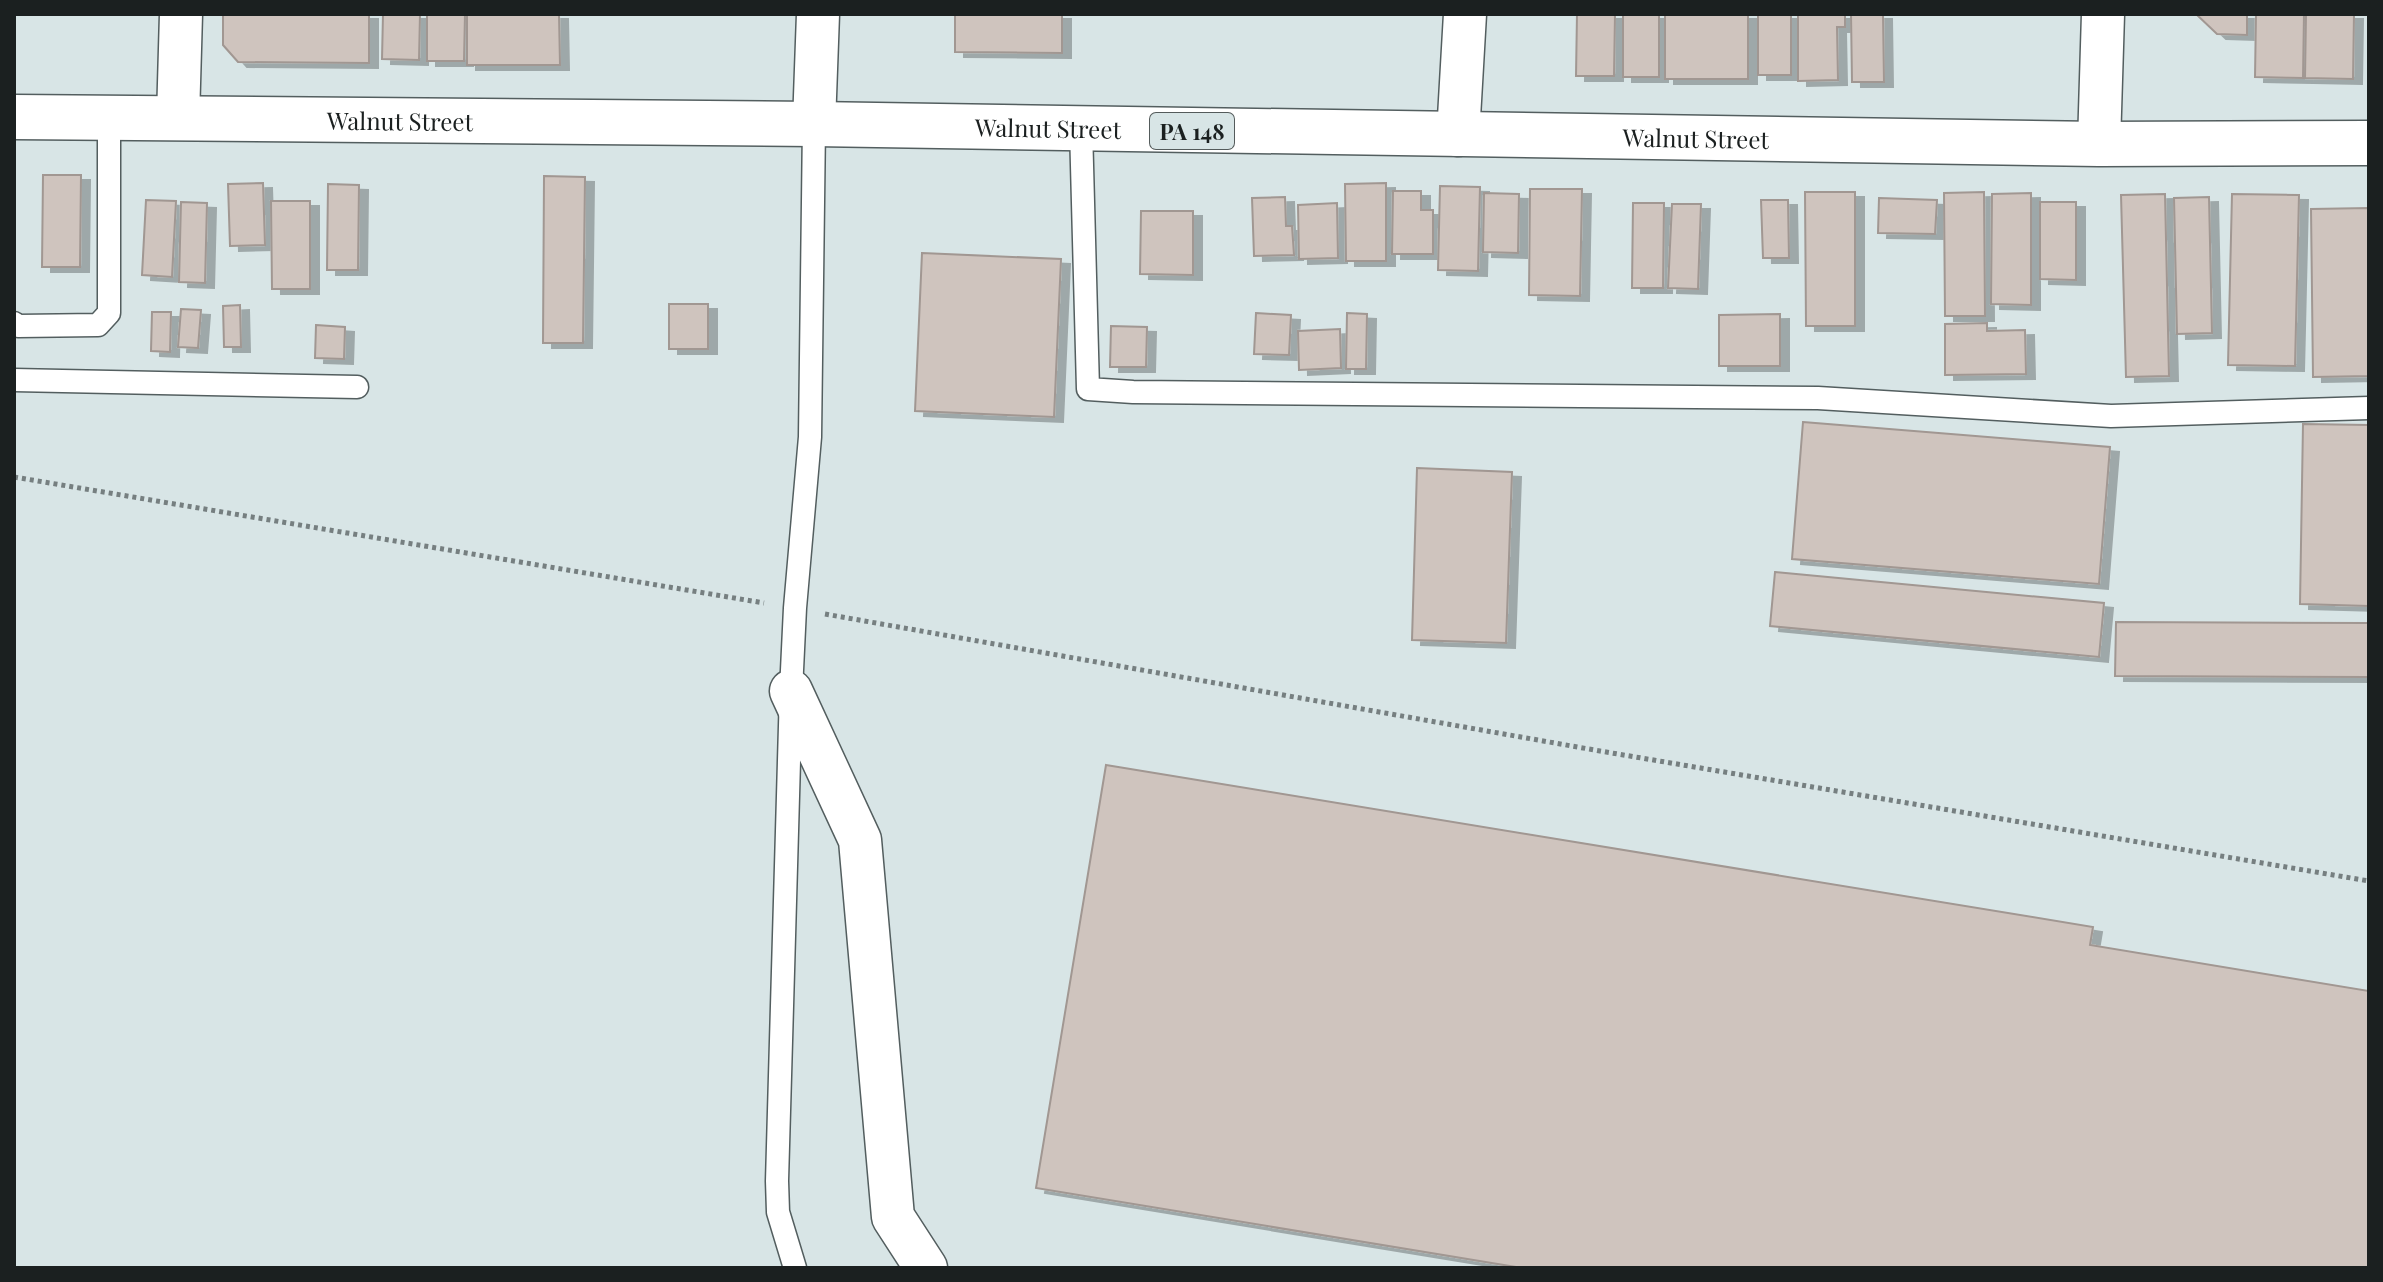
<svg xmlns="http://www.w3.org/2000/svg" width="2383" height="1282" font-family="'Playfair Display',serif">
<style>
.building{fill:#cfc4be;stroke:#a19792;stroke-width:2;filter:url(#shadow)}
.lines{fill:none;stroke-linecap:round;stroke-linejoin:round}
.lane-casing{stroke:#535e5f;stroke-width:25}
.street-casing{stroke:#535e5f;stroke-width:45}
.primary-casing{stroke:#535e5f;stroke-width:47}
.path{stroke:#767f80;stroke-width:5;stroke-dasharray:4 4;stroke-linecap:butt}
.lane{stroke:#fff;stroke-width:22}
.street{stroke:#fff;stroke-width:42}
.primary{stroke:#fff;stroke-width:44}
.labels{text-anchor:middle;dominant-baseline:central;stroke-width:7;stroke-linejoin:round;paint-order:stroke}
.shield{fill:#d8e5e6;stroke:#545b5b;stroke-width:2}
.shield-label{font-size:22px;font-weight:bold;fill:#1b2020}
.street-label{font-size:24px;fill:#1b2020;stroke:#d8e5e6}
</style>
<defs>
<filter id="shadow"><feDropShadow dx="9" dy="5" stdDeviation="0" flood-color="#0004"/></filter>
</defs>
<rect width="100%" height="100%" fill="#d8e5e6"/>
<g class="building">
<polygon points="223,14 369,14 369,63 238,62 223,45"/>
<polygon points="383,14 420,14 419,60 382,59"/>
<polygon points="427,14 465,14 464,61 427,61"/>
<polygon points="467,14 559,14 560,65 467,65"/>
<polygon points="955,14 1062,14 1062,53 955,52"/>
<polygon points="1577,14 1615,14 1614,76 1576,76"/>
<rect x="1623" y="14" width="36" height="63"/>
<rect x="1665" y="14" width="83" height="65"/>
<rect x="1758" y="14" width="33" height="61"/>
<polygon points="1798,14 1845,14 1845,27 1837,27 1838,80 1798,81"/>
<polygon points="1851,14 1883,14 1884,82 1852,82"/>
<polygon points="2196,14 2247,14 2247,35 2217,34"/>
<polygon points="2256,14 2304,14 2303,78 2255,77"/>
<polygon points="2306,14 2354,14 2353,79 2305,78"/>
<polygon points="43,175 81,175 80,267 42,267"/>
<polygon points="544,176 585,177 583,343 543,343"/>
<polygon points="263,183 265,245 230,246 228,184"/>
<polygon points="1386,183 1386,261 1346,261 1345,184"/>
<polygon points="328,184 359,185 358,270 327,270"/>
<polygon points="1440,186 1480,187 1478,271 1438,270"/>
<polygon points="1530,189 1582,189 1580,296 1529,295"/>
<polygon points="1393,191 1421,191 1421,210 1433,210 1433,254 1392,254"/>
<polygon points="1805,192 1855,192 1855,326 1806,326"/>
<polygon points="1984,192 1985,316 1945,316 1944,193"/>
<polygon points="1484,193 1519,194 1518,253 1483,252"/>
<polygon points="2031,193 2031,305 1991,304 1992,194"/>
<polygon points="2165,194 2169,376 2126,377 2121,195"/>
<polygon points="2232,194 2299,195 2295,366 2228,365"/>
<polygon points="1285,197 1286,226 1292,226 1294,255 1254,256 1252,198"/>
<polygon points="2209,197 2212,333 2177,334 2174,198"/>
<polygon points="1879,198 1937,200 1935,234 1878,233"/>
<polygon points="146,200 176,201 172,277 142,275"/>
<polygon points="1761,200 1788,200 1789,258 1763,258"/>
<polygon points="271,201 310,201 310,289 272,289"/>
<polygon points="181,202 207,203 205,283 179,282"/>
<polygon points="2040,202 2076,202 2076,280 2040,279"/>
<polygon points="1337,203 1338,258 1299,259 1298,205"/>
<polygon points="1633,203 1664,203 1663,288 1632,288"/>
<polygon points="1672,204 1701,204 1698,289 1668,288"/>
<polygon points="2369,208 2369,376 2313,377 2311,209"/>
<polygon points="1141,211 1193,211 1193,275 1140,274"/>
<polygon points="922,253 1061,259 1054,417 915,411"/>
<rect x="669" y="304" width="39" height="45"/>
<polygon points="240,305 241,347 224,347 223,306"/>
<polygon points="181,309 201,310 198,348 178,347"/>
<polygon points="152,312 171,312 170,352 151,351"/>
<polygon points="1256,313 1291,315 1289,355 1254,354"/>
<polygon points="1347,313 1367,314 1366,369 1346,369"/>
<polygon points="1780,314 1780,366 1719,366 1719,315"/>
<polygon points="1987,323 1987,331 2025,330 2026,374 1945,375 1945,324"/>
<polygon points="316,325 345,327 344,359 315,358"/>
<polygon points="1111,326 1147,327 1146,367 1110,367"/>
<polygon points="1340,329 1341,368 1299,370 1298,331"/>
<polygon points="1803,422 2110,447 2099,584 1792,559"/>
<polygon points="2303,424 2369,425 2369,606 2300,604"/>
<polygon points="1417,468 1512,472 1506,643 1412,640"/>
<polygon points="1775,572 2104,603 2099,657 1770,626"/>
<polygon points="2116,622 2369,623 2369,677 2115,676"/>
<polygon points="1106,765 2093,927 2090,945 2369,991 2369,1268 1522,1268 1036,1188"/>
</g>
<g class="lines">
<g class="lane-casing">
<g id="lane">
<polyline points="1081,128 1088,389 1133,392 1818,398 2111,416 2369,408"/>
<polyline points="14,323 18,326 98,325 109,313 109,118"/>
<polyline points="14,380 357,387"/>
<polyline points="795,1268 778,1212 777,1181 791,691 795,608 810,437 814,124"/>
</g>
</g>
<g class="street-casing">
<g id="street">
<polyline points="178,118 181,14"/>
<polyline points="814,124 818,14"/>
<polyline points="1458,135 1465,14"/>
<polyline points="2099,144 2103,14"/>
<polyline points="791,691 860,840 893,1217 926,1268"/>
</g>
</g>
<g class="primary-casing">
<g id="primary">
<path id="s1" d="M 14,117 L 814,124 L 2099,144 L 2369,143"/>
</g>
</g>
<g class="path">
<polyline points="14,477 764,603"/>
<polyline points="825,614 1600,751 2369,881"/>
</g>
<use href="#lane" class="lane"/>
<use href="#street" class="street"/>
<use href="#primary" class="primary"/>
</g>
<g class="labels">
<rect class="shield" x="1150" y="113" width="84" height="36" rx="6"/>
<g class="shield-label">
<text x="1192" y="131">PA 148</text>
</g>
<g class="street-label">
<text stroke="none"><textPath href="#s1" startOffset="386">Walnut Street</textPath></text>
<text stroke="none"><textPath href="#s1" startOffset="1034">Walnut Street</textPath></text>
<text stroke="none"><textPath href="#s1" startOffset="1682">Walnut Street</textPath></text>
</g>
</g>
<rect width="2383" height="1282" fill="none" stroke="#1b2020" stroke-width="32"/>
</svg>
